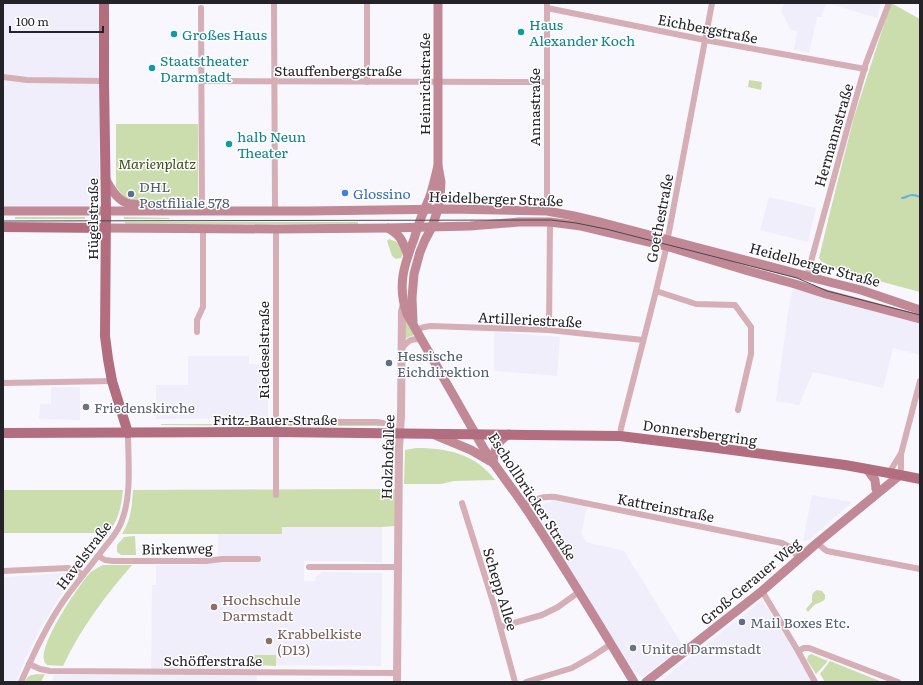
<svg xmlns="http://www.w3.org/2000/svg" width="923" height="685" font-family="Literata,serif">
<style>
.built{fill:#f1eefc}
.green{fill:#cbdcad}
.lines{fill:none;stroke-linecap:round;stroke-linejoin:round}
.stream{stroke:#64b0e0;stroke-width:2}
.minor{stroke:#d5aeb6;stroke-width:6}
.tertiary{stroke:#d5aeb6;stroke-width:8}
.secondary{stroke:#c18996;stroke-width:9}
.primary{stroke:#b26e7f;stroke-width:10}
.tram{stroke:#49484e;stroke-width:1}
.culture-dot{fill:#0f9aa8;stroke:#fff;stroke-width:1.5}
.shop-dot{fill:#3f7fe0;stroke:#fff;stroke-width:1.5}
.service-dot{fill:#5c6f8a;stroke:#fff;stroke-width:1.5}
.worship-dot{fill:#6b7280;stroke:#fff;stroke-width:1.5}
.education-dot{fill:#8d6e63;stroke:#fff;stroke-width:1.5}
.labels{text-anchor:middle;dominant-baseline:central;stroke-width:3;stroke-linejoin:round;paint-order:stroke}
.culture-label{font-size:14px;fill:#0d838f;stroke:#fff;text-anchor:start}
.street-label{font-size:14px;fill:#242329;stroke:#fff}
.park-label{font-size:14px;font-style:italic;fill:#3e4e19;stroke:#fff}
.service-label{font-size:14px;fill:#4e5e75;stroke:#fff;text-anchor:start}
.shop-label{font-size:14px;fill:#366cbe;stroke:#fff;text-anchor:start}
.worship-label{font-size:14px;fill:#5b616d;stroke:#fff;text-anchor:start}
.education-label{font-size:14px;fill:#785e54;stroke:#fff;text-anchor:start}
</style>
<rect width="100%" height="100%" fill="#f8f7fd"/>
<g class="built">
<polygon points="3,3 100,3 99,180 97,207 3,211"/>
<polygon points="784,3 881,3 877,18 827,3 821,17 817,17 809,53 794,50 797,31 791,30 781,11"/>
<polygon points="769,197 816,208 808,242 760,230"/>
<polygon points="795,284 920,319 920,355 893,348 883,388 813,372 799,405 776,401 788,312 792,292"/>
<polygon points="494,332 560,337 557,376 494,371"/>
<polygon points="188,356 249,356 249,364 268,364 268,418 156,419 156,385 188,385"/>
<polygon points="51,387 80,387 80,420 39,419 40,404 51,404"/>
<polygon points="812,495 852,502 809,540 805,541 803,541"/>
<polygon points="551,497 588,504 581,533 586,542 624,551 683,646 643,677 639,676 633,670 532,513 546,503 551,502"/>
<polygon points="282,527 382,527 382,563 354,561 304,561 304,581 315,581 316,576 323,572 382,573 381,666 257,665 257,682 53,682 53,675 151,675 152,585 156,585 156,565 197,565 197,556 218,556 218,534 282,534"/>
<polygon points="65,573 68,574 70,576 71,578 70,581 57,601 43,624 26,657 16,682 3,682 3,577"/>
<polygon points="762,600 796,653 815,682 659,682"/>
</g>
<g class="green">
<polygon points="891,3 920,19 920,292 838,270 821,261 819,258 830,212 854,117"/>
<polygon points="749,80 762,82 761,90 748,87"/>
<polygon points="116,124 198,124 198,201 135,201 124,197 116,187"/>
<rect x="15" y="217" width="70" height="2"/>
<polygon points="124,217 169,218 169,219 124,219"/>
<rect x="125" y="222" width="233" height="2"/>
<path d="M 389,239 C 399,242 400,245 403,254 L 401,258 L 396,259 L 392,256 L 387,241 Z"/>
<polygon points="406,317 414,335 404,339"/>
<polygon points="161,424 262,424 263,426 161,425"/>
<polygon points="285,424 379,424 380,426 287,426"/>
<path d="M 416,448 C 447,448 476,454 495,480 L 454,481 L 441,484 L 404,484 L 405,450 Z"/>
<path d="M 396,489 L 395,526 L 382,527 L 282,527 L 282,534 L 122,534 C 131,520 132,506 133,490 Z"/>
<path d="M 3,490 L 123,490 C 121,508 119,517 109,533 L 3,533 Z"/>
<polygon points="135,536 136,555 121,555 117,552 117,545 124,537"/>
<path d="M 103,565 L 132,565 C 105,596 81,628 63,666 L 47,665 C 46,664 44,662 44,660 C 40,643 78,586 90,573 C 93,570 99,567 103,565 Z"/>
<path d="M 817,590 L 822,591 L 825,595 L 825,599 L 823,601 L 814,605 L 808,612 L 806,609 L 812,602 C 812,596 811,593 817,590 Z"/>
<polygon points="811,654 828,661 816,674 807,660 808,656"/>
<polygon points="254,655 276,655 276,666 254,665"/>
<polygon points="830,661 882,682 825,682 820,674"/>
<path d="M 45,674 L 41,682 L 25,682 C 29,672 36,675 45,674 Z"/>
</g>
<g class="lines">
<path class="stream" d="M 902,198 C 906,198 908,195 912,195 C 914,195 918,196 920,197"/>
<g class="minor">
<polyline points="274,3 275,211"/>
<polyline points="547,3 547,211"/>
<polyline points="201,8 202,211"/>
<polyline points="547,8 705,40 865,69"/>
<polyline points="3,77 27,80 104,81"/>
<polyline points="202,81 547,82"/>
<polyline points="367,82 367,3"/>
<polyline points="276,229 276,495"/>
<polyline points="807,276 848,126 866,63 889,3"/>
<polyline points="656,291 696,304 735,305 751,327 751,354 738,410"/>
<polyline points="416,330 424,327 431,326 549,330 643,340"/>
<polyline points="549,330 550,222"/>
<polyline points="197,332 197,320 203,307 203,228"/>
<path d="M 402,348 C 409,340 411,338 423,340"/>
<polyline points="3,383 112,381"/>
<polyline points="275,423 285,422 377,422 383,423"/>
<polyline points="620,436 621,428 656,291 665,253 712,3"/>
<polyline points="889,473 900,455"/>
<polyline points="900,475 901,468 901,454 920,381"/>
<polyline points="462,503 494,605 515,682"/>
<path d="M 523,506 C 533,499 542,496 555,497 L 782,543 L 788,546 L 799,558"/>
<polyline points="817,543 824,549 827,551 920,569"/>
<polyline points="98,556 105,560 113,561 206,561 222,559 258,559"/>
<polyline points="309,567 398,567"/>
<polyline points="3,571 68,568 77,571 83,575"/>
<polyline points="762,591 798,651 815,682"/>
<polyline points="500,627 542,615 558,607 579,592"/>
<polyline points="798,651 804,648 809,648 898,682"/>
<polyline points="29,664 40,669 50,671 397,673"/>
<path d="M 21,682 C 34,653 48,622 67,596 C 79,580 92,564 104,548 C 111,539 119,531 122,520 C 132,494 128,460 128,433"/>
<polyline points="526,682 572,668 593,656 611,644"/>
</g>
<polyline class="tertiary" points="397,682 399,448 401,416 402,311 404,304"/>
<g class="secondary">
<path d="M 438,166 C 435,177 433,188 429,199 C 423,212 418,225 414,239 C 404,265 397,286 407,314 L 484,449 C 499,472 516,493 531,516 C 567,571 600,626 634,682"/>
<path d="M 106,180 C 111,189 119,203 131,204 C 138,205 146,204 154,205"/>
<polyline points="3,211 309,211 450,209 547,211 574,216 599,222 833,283 861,290 920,310"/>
<polyline points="106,228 276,229 388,228 470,226 519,222 550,222 581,226 666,246 745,270 795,284 826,294 920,319"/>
<path d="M 388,228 C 402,236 402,241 408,255"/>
<polyline points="413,322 412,298 414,274 420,252 425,240 432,227 438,209 440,199 441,182 438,166 438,3"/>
<polyline points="435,435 471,450 490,461"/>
<path d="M 493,463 C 494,449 497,442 509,434"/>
<polyline points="867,469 875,480 876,489"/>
<polyline points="646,682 762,591 817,543 900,475"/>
</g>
<g class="primary">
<polyline points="104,3 104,81 106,211 105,336 108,359 112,381 128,433"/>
<polyline points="3,227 106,228"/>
<polyline points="3,433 275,432 620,436 717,448 845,465 900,475 920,479"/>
</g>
<polyline class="tram" points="3,221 551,220 576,223 606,229 704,254 797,278 827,291 920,315"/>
</g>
<g class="culture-dot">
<circle cx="521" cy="32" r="4"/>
<circle cx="174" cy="34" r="4"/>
<circle cx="152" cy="68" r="4"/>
<circle cx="229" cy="144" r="4"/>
</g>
<circle class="shop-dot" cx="345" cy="193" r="4"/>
<g class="service-dot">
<circle cx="131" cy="194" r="4"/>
<circle cx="389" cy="363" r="4"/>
<circle cx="742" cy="622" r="4"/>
</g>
<g class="worship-dot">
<circle cx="86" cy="407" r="4"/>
<circle cx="633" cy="648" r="4"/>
</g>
<g class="education-dot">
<circle cx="214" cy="607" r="4"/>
<circle cx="269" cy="641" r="4"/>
</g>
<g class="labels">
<g class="culture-label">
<text x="529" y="24">Haus<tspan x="529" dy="16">Alexander Koch</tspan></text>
<text x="182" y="34">Großes Haus</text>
<text x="160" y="60">Staatstheater<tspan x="160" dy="16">Darmstadt</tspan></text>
<text x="237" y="136">halb Neun<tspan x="237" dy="16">Theater</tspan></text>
</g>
<g class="street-label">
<text transform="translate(708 28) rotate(11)">Eichbergstraße</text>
<text x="338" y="70">Stauffenbergstraße</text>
<text transform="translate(424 84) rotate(-90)">Heinrichstraße</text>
<text transform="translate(534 107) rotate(-90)">Annastraße</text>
<text transform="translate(833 135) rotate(-74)">Hermannstraße</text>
<text transform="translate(496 198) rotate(2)">Heidelberger Straße</text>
<text transform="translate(659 218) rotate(-79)">Goethestraße</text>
<text transform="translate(92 219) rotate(-90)">Hügelstraße</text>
<text transform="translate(815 264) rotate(15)">Heidelberger Straße</text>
<text transform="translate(530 319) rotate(3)">Artilleriestraße</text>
<text transform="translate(263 350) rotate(-90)">Riedeselstraße</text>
<text x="275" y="419">Fritz-Bauer-Straße</text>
<text transform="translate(700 432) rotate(8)">Donnersbergring</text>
<text transform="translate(387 457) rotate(-88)">Holzhofallee</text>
<text transform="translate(533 496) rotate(57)">Eschollbrücker Straße</text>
<text transform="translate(666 507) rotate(11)">Kattreinstraße</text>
<text transform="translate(177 548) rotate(-1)">Birkenweg</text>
<text transform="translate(83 555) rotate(-53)">Havelstraße</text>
<text transform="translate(750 581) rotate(-40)">Groß-Gerauer Weg</text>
<text transform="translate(501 589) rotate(73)">Schepp Allee</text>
<text x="213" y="660">Schöfferstraße</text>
</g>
<g class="park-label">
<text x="157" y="163">Marienplatz</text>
</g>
<g class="service-label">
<text x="139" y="186">DHL<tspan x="139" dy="16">Postfiliale 578</tspan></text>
<text x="397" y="355">Hessische<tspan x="397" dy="16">Eichdirektion</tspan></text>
<text x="750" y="622">Mail Boxes Etc.</text>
</g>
<g class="shop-label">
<text x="353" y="193">Glossino</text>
</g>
<g class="worship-label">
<text x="94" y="407">Friedenskirche</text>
<text x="641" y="648">United Darmstadt</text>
</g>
<g class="education-label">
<text x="222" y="599">Hochschule<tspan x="222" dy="16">Darmstadt</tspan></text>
<text x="277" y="633">Krabbelkiste<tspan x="277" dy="16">(D13)</tspan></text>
</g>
</g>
<rect width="923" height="685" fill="none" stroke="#242329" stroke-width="8"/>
<path d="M10 26v6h93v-6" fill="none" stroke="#242329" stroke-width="2"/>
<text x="16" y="26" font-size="12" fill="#242329" stroke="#ffffff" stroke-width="3" paint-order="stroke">100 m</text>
</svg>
